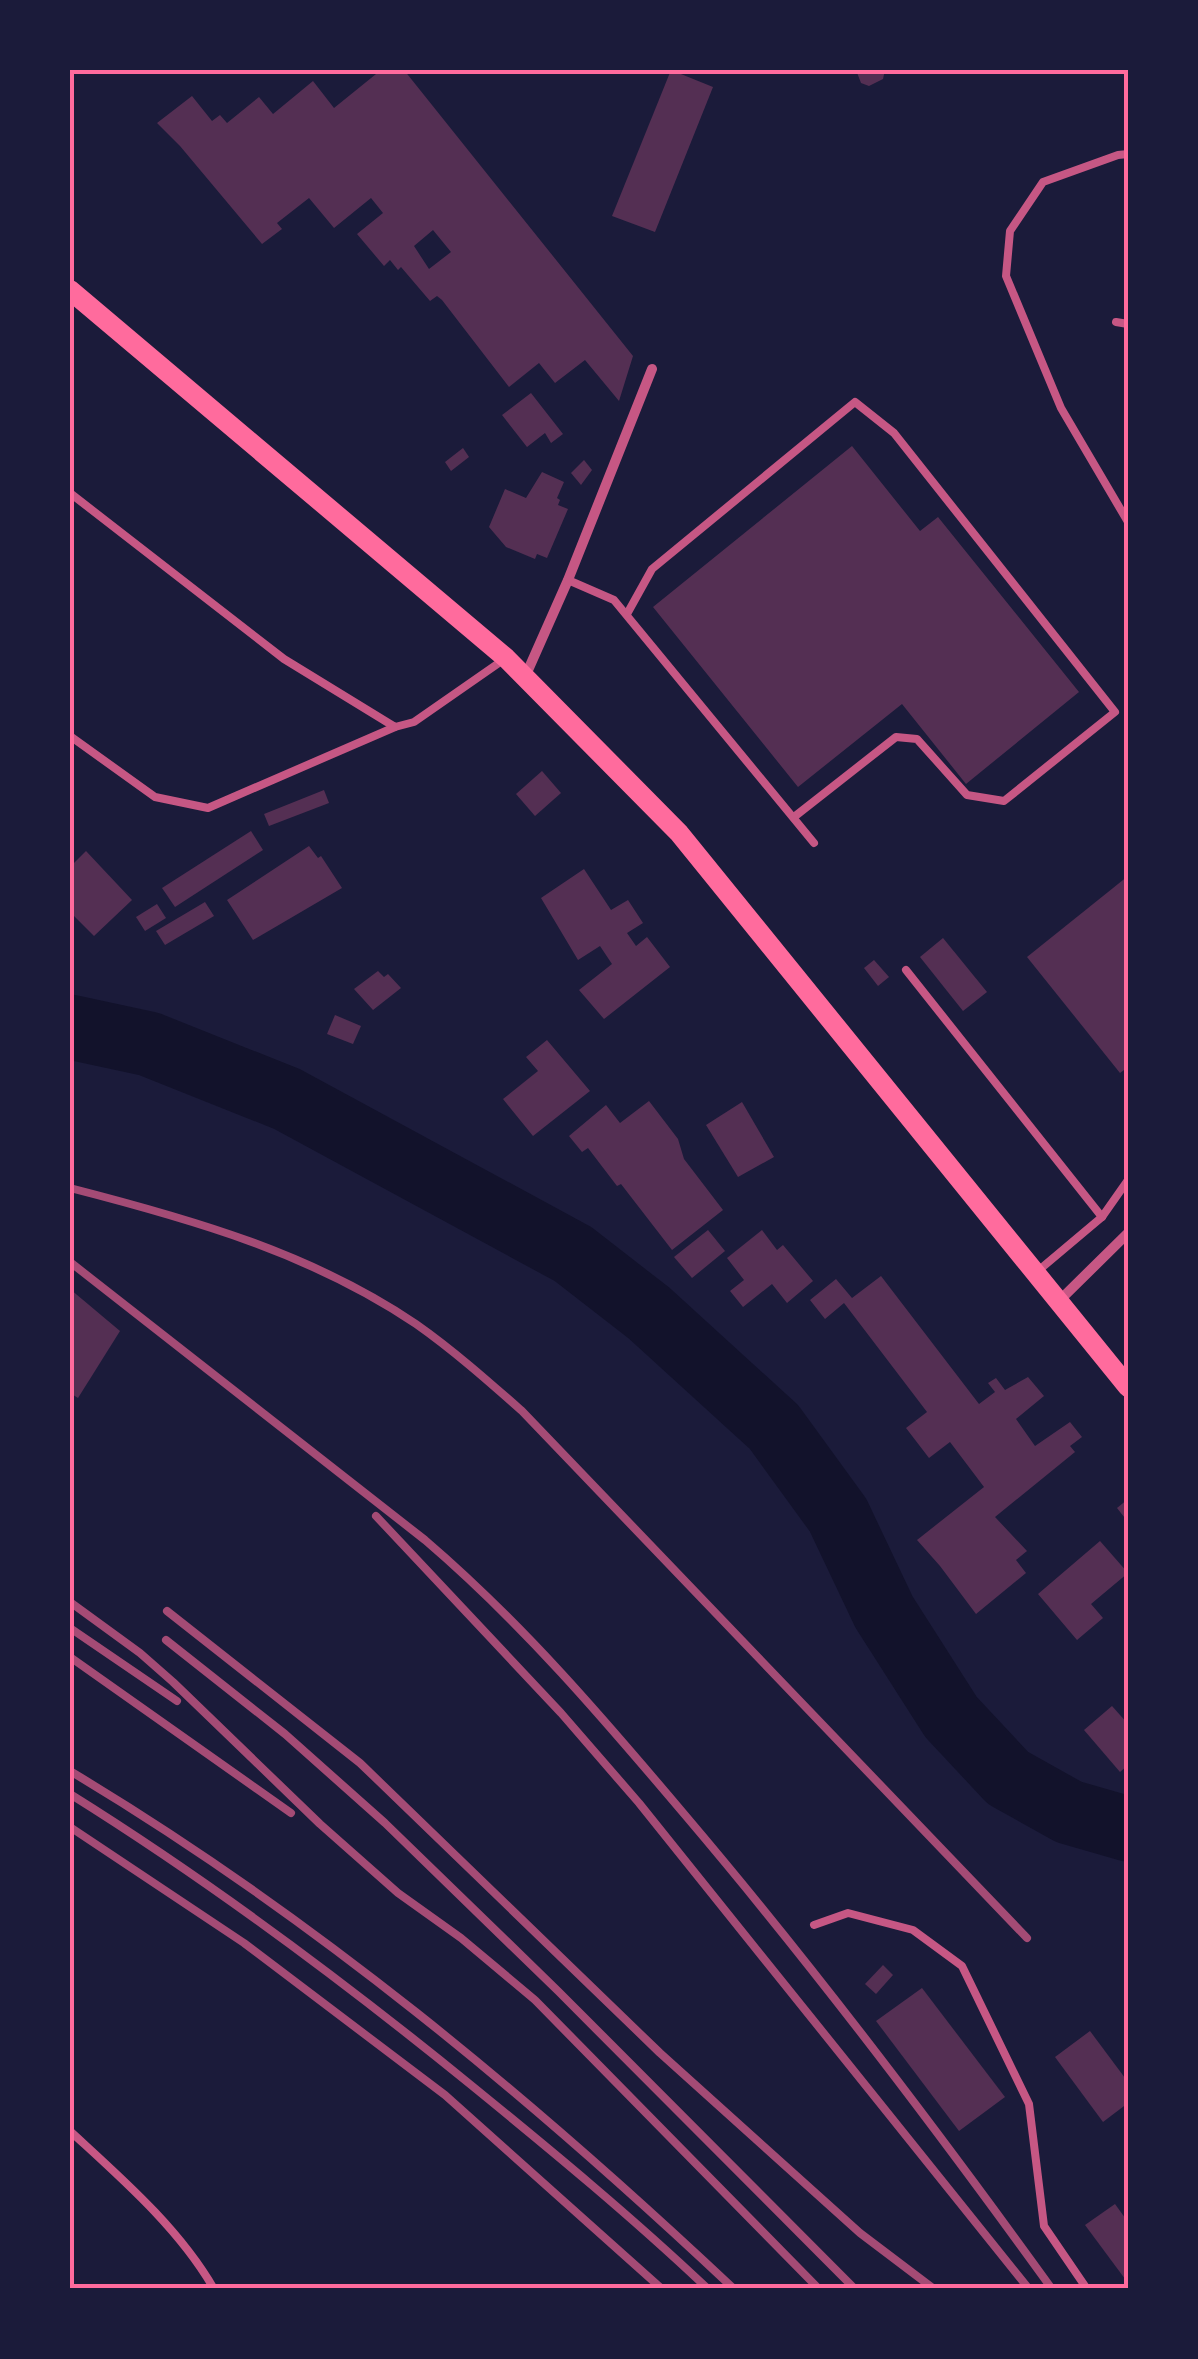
<svg xmlns="http://www.w3.org/2000/svg" width="1198" height="2359" font-family="'Playfair Display',serif">
<style>
.lines{fill:none;stroke-linecap:round;stroke-linejoin:round}
.river{stroke:#12122b;stroke-width:65}
.building{fill:#542f53;fill-rule:evenodd}
.service{stroke:#c65784;stroke-width:8}
.minor{stroke:#c65784;stroke-width:10}
.secondary{stroke:#ff6b9d;stroke-width:20}
.rail{stroke:#a44b75;stroke-width:8}
.neatline{fill:none;stroke:#ff6b9d;stroke-width:4}
</style>
<rect width="100%" height="100%" fill="#1b1b3a"/>
<g class="lines">
<polyline class="river" points="70,1027 149,1044 287,1099 573,1254 649,1313 774,1427 838,1515 884,1612 951,1717 1008,1778 1069,1812 1128,1829"/>
</g>
<g class="building">
<path d="M 381,70 L 404,70 L 633,356 L 619,401 L 585,360 L 555,383 L 539,363 L 509,387 L 442,300 L 437,296 L 430,301 L 401,267 L 398,270 L 390,260 L 384,266 L 357,234 L 383,213 L 371,198 L 334,228 L 309,198 L 277,223 L 282,229 L 262,244 L 180,146 L 157,123 L 192,96 L 212,121 L 220,115 L 227,123 L 259,97 L 273,114 L 313,81 L 334,108 ZM 433,230 L 451,252 L 429,269 L 414,246 Z"/>
<polygon points="671,70 713,87 655,232 612,216"/>
<polygon points="856,70 885,70 883,79 869,86 861,83"/>
<polygon points="531,393 563,434 551,443 545,433 527,447 502,415"/>
<polygon points="852,446 920,531 938,517 1079,692 966,784 902,704 798,787 653,607"/>
<polygon points="463,448 469,457 451,471 445,462"/>
<polygon points="584,460 592,470 581,485 571,473"/>
<polygon points="542,472 564,482 557,498 560,500 558,505 568,509 547,558 537,554 535,559 506,547 489,527 505,489 526,498"/>
<polygon points="542,771 561,793 535,816 516,794"/>
<polygon points="324,790 329,803 269,826 264,814"/>
<polygon points="251,831 263,850 175,907 162,888"/>
<polygon points="309,846 318,858 321,856 342,888 253,940 227,900"/>
<polygon points="86,851 132,900 94,936 70,912 70,867"/>
<polygon points="584,869 611,910 628,900 643,923 627,933 636,946 647,937 670,967 604,1019 579,990 612,964 600,946 578,960 541,898"/>
<polygon points="1128,876 1128,1067 1120,1073 1027,957"/>
<polygon points="205,902 214,916 165,945 156,931"/>
<polygon points="157,904 166,918 145,931 136,917"/>
<polygon points="943,938 987,992 963,1011 920,957"/>
<polygon points="874,960 889,977 878,986 864,968"/>
<polygon points="378,971 384,977 388,974 401,988 373,1010 354,989"/>
<polygon points="335,1015 361,1026 353,1044 327,1034"/>
<polygon points="547,1040 590,1091 533,1136 503,1099 538,1071 526,1057"/>
<polygon points="649,1101 678,1139 684,1159 723,1210 672,1250 621,1184 617,1186 588,1148 582,1152 569,1136 606,1105 620,1123"/>
<polygon points="742,1102 774,1157 738,1177 706,1125"/>
<polygon points="708,1230 725,1251 692,1278 674,1257"/>
<polygon points="762,1230 777,1250 783,1245 813,1281 787,1303 772,1284 743,1307 730,1291 744,1280 727,1258"/>
<polygon points="881,1276 979,1404 995,1392 988,1383 996,1378 1005,1390 1028,1377 1044,1396 1016,1419 1035,1446 1070,1422 1082,1437 1070,1446 1075,1452 995,1517 1027,1551 1016,1560 1026,1573 976,1614 940,1566 917,1540 984,1487 950,1442 929,1458 906,1428 927,1412 844,1303 825,1319 810,1300 836,1279 852,1298"/>
<polygon points="70,1289 120,1331 78,1398 70,1393"/>
<polygon points="1128,1499 1128,1522 1117,1508"/>
<polygon points="1100,1541 1128,1573 1091,1604 1103,1618 1077,1640 1038,1594"/>
<polygon points="1112,1706 1128,1724 1128,1765 1120,1772 1084,1730"/>
<polygon points="883,1965 893,1975 876,1994 865,1984"/>
<polygon points="922,1988 1005,2097 959,2131 876,2021"/>
<polygon points="1090,2031 1128,2082 1128,2103 1103,2122 1055,2057"/>
<polygon points="1115,2204 1128,2222 1128,2283 1085,2225"/>
</g>
<g class="lines">
<g class="service">
<polyline points="1128,154 1118,155 1043,182 1010,231 1006,276 1061,408 1128,522"/>
<polyline points="1116,322 1128,324"/>
<polyline points="70,493 284,659 395,727 414,722 506,658"/>
<polyline points="568,580 614,600 814,843"/>
<polyline points="627,614 652,569 855,402 894,433 1115,712 1004,801 967,795 917,739 896,737 794,817"/>
<polyline points="70,736 155,797 208,808 395,727"/>
<polyline points="906,970 1102,1217"/>
<polyline points="1039,1270 1102,1217 1128,1180"/>
<polyline points="814,1925 848,1913 913,1930 962,1966 1029,2104 1044,2226 1087,2289"/>
<path d="M 70,2131 C 121,2178 179,2228 214,2289"/>
</g>
<g class="minor">
<polyline points="525,677 568,580 652,369"/>
<polyline points="1059,1301 1128,1233"/>
</g>
<polyline class="secondary" points="70,290 506,658 679,833 1128,1387"/>
<g class="rail">
<path d="M 70,1188 C 191,1219 311,1253 416,1324 C 453,1350 488,1381 522,1411 L 1027,1938"/>
<path d="M 70,1262 L 425,1540 C 522,1623 603,1718 685,1815 C 815,1968 935,2127 1052,2289"/>
<polyline points="376,1516 561,1713 639,1803 1029,2289"/>
<polyline points="70,1602 140,1653 173,1682 320,1824 398,1893 461,1938 535,2000 819,2289"/>
<polyline points="167,1611 360,1763 660,2053 860,2233 934,2289"/>
<polyline points="70,1628 177,1701"/>
<polyline points="166,1640 285,1734 385,1823 558,1991 855,2289"/>
<polyline points="70,1657 291,1813"/>
<path d="M 70,1771 C 311,1915 530,2097 734,2289"/>
<path d="M 70,1794 C 211,1882 342,1980 471,2085 C 552,2151 632,2217 708,2289"/>
<polyline points="70,1827 244,1943 445,2095 662,2289"/>
</g>
</g>
<rect width="1198" height="2359" fill="none" stroke="#1b1b3a" stroke-width="145"/>
<rect x="72" y="72" width="1054" height="2214" class="neatline"/>
</svg>
